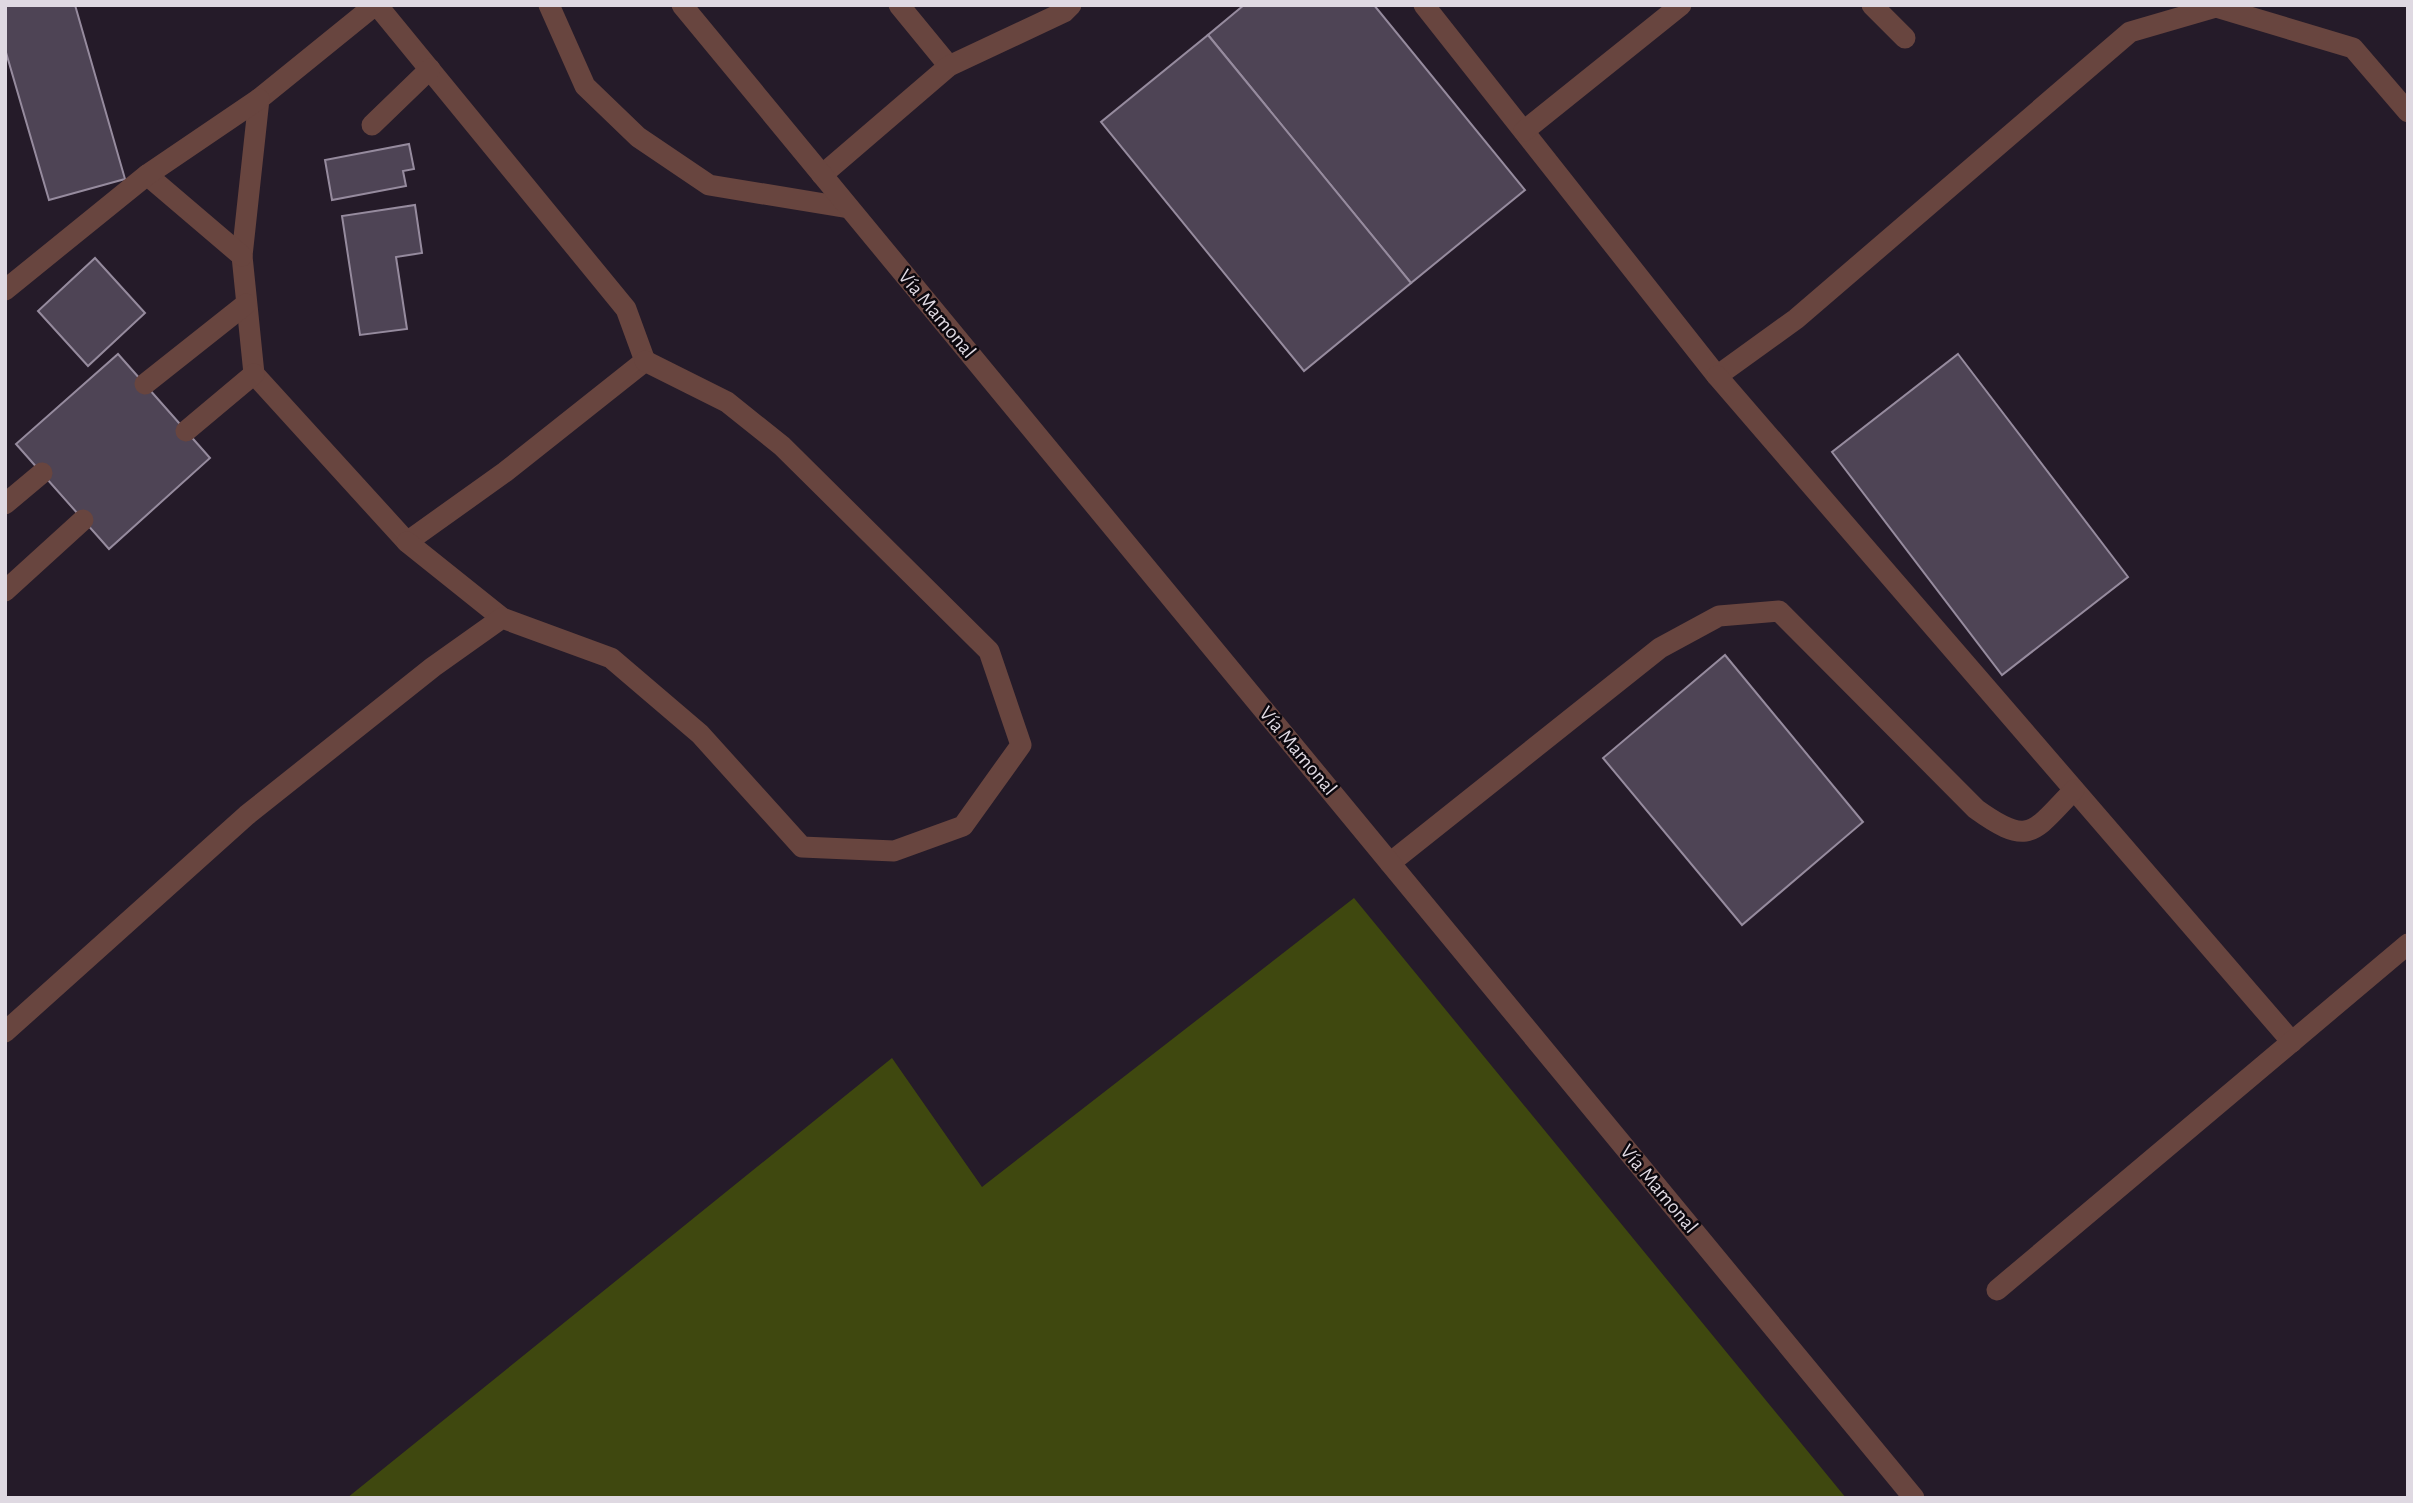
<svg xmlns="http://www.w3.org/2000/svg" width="2413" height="1503" font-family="'Alegreya Sans',sans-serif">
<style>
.green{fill:#3f480f}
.building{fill:#4e4455;stroke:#968b9e;stroke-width:2}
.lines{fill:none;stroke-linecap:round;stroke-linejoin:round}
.service{stroke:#68453f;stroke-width:21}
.tertiary{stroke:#68453f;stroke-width:21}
.labels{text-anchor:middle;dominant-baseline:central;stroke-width:5;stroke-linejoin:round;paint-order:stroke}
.street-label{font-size:21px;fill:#dfd9e2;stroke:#0c080e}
</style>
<rect width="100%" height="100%" fill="#251b29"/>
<polygon class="green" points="1354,898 1846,1498 347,1498 892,1058 982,1187"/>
<g class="building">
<polygon points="5,5 75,5 125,179 49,200 5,49"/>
<polygon points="1244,5 1374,5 1525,190 1411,283 1208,35"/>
<polygon points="1208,35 1411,283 1304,371 1101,122"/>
<polygon points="409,144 414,169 403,171 406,186 332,200 325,160"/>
<polygon points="415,205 422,253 396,257 407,329 360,335 342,216"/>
<polygon points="95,258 145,313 88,366 38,311"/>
<polygon points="118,354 210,458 109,549 16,444"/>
<polygon points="1958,354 2128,577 2002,675 1832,452"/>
<polygon points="1725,655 1863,822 1742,925 1603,758"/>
</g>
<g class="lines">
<g class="service">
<polyline points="375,5 259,99 242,256 254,374 407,542 505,472 645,361 626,309 377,5"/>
<polyline points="549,5 585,86 638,137 709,185 849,208"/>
<polyline points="899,5 949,66"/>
<polyline points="1424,5 1717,376 1796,319 2130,32 2216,7 2353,48 2408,112"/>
<polyline points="1872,5 1905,38"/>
<polyline points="372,125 430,69"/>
<polyline points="1524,131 1681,5"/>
<polyline points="147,175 242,256"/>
<polyline points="822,175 949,66 1064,12 1071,5"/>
<polyline points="5,290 147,175 259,99"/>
<polyline points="1717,376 2292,1042"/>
<polyline points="145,384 246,304"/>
<polyline points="186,431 254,374"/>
<polyline points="5,504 42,473"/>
<polyline points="407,542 502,618"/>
<polyline points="5,591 83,520"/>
<path d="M 1390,863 L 1660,648 L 1719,616 L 1779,611 L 1976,809 C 2030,848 2033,832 2074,790"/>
<polyline points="5,1032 247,815 433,667 502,618 611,658 700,734 802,847 894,851 963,826 1021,745 989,651 782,446 727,402 645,361"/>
<polyline points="1997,1290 2408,944"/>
</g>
<polyline class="tertiary" points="682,5 1914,1498"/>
</g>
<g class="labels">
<g class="street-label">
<text transform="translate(937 314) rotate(50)">Vía Mamonal</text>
<text transform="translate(1298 751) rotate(50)">Vía Mamonal</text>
<text transform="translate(1659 1189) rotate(50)">Vía Mamonal</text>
</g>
</g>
<rect width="2413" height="1503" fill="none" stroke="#dfd9e2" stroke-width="14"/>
</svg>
